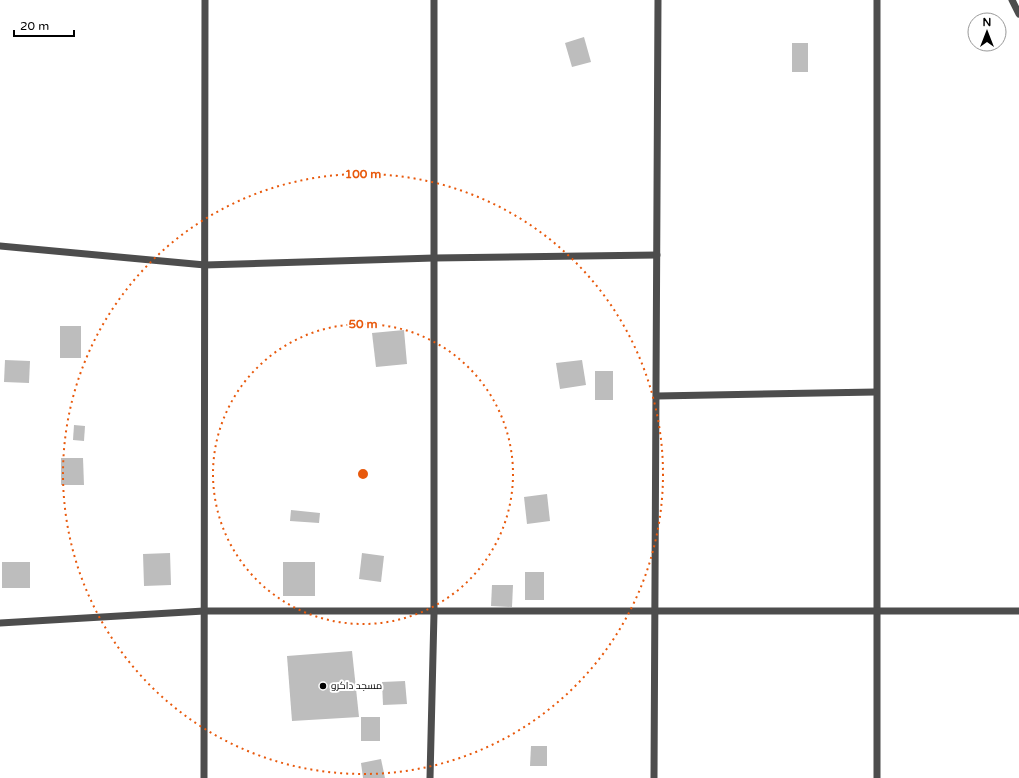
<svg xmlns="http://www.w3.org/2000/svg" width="1019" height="778" font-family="'Varela Round',Cairo,sans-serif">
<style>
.building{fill:#bdbdbd}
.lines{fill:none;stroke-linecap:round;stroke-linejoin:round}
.minor{stroke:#4d4d4d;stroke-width:7}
.ring{fill:none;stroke:#e8590c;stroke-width:2;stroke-dasharray:2 4}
.poi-dot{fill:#000;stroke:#fff;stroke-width:1.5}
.labels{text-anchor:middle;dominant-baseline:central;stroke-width:4;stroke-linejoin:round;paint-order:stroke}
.poi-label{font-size:10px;fill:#000;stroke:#fff;text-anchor:start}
.centre{fill:#e8590c;stroke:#fff;stroke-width:2}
.ring-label{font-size:12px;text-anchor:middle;font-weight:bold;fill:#e8590c;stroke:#fff;stroke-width:4;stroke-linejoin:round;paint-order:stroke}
</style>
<rect width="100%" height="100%" fill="#fff"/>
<g class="building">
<polygon points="584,37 591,62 572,67 565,43"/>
<rect x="792" y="43" width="16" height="29"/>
<rect x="60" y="326" width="21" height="32"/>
<polygon points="404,330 407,364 376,367 372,333"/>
<polygon points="5,360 30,361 29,383 4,382"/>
<polygon points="582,360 586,385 560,389 556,363"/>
<rect x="595" y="371" width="18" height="29"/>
<polygon points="74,425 85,426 84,441 73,440"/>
<polygon points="61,458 83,458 84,485 61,485"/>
<polygon points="547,494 550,521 527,524 524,497"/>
<polygon points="291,510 320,513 319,523 290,521"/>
<polygon points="170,553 171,585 144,586 143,554"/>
<polygon points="362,553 384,556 381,582 359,579"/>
<rect x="2" y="562" width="28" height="26"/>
<rect x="283" y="562" width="32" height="34"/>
<rect x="525" y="572" width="19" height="28"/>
<polygon points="492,585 513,585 512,607 491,606"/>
<polygon points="352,651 359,717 292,721 287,656"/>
<polygon points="405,681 407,704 383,705 382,682"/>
<rect x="361" y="717" width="19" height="24"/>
<polygon points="531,746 547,746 547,766 530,766"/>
<polygon points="381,759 385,778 363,778 361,763"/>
</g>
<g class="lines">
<g class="minor">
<polyline points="877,0 877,778"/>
<polyline points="1012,0 1019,14"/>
<polyline points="0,246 205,265 434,258 657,255"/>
<polyline points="657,396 876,392"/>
<polyline points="0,623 204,611 1019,611"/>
<polyline points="204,778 205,0"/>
<polyline points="430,778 434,613 434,0"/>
<polyline points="654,778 658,0"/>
</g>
</g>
<g class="ring">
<circle cx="363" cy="474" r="150"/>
<circle cx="363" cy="474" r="300"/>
</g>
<circle class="poi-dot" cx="323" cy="686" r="4"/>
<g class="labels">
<g class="poi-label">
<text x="331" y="686">مسجد داكرو</text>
</g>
</g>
<circle cx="363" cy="474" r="6" class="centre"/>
<g class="ring-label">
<text x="363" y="178">100 m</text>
<text x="363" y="328">50 m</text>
</g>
<g transform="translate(987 32)"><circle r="19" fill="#ffffff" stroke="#999999"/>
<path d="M0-3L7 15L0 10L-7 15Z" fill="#000000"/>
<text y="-6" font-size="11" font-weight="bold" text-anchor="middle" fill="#000000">N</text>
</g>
<path d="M14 30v6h60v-6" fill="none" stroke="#000000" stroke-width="2"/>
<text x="20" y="30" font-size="12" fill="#000000" stroke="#ffffff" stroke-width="3" paint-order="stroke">20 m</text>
</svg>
